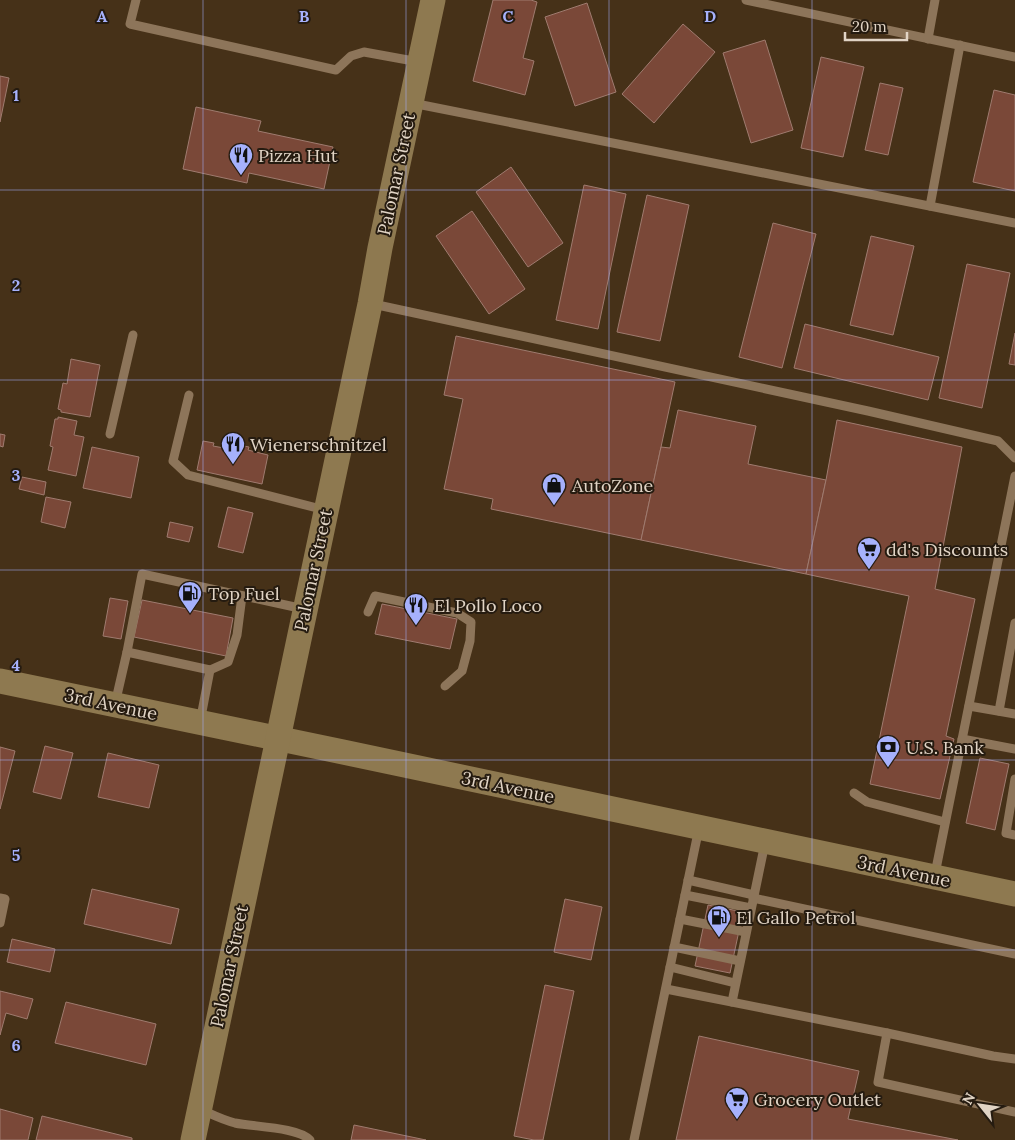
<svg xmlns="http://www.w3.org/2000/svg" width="1015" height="1140" font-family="Lora,serif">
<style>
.building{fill:#7a4838;stroke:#9f7b6f}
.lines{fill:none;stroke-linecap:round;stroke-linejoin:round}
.lane{stroke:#8d755a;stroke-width:9}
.secondary{stroke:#8e7950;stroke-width:25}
.grid{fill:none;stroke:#a6b1fc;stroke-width:1;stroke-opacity:0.55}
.labels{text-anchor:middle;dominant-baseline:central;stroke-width:4;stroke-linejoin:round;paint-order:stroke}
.poi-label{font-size:18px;fill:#e1d4c5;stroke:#251b10;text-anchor:start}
.street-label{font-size:18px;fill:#e1d4c5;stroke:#251b10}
.grid-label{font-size:16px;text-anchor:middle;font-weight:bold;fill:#a6b1fc;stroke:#251b10;stroke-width:4;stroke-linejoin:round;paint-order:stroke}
</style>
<rect width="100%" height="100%" fill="#463118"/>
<g class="building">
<polygon points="493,0 531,0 537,2 523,58 534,61 525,95 473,81"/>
<polygon points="587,3 616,92 575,106 545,17"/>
<polygon points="683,24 715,52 654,123 622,94"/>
<polygon points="765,40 793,130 751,143 723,53"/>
<polygon points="821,57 864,67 843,157 801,148"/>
<polygon points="0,76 9,78 0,122"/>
<polygon points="880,83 903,88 888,155 865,150"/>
<polygon points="994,90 1015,95 1015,191 973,182"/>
<polygon points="196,107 261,121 258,131 333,147 324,189 249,173 247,183 183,169"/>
<polygon points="511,167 563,243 528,267 476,192"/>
<polygon points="584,185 626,194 598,329 556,320"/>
<polygon points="647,195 689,205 660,341 617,332"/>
<polygon points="472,211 525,289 489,314 436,236"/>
<polygon points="773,223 816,234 782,368 739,357"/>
<polygon points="871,236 914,246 893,335 850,325"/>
<polygon points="967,264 1010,273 982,408 939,398"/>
<polygon points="805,324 939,357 928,400 794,368"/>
<polygon points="1015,333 1015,365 1009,364"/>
<polygon points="456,336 675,382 641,540 491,509 493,499 444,489 463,399 444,395"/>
<polygon points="71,359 100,365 90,417 61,412 61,410 58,409 63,383 67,384"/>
<polygon points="678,410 756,426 748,464 826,480 806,574 641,540 661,447 670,448"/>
<polygon points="58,417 77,421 74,435 84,437 76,476 48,470 53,447 50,446 55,419 58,419"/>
<polygon points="837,420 962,447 935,589 975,599 946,736 954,739 940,799 870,784 909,596 806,574 826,480"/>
<polygon points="0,434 5,435 3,447 0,446"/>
<polygon points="203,441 214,443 213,446 224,448 225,442 249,447 248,450 268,455 262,484 197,470"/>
<polygon points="92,447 139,457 131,498 83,488"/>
<polygon points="22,477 46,482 44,495 19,489"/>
<polygon points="46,497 71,502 65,528 41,522"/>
<polygon points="228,507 253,513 243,553 218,547"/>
<polygon points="170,522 193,527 189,542 167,537"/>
<polygon points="110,598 128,601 121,639 103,636"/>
<polygon points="142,600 233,618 226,656 134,637"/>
<polygon points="382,604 457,619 450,649 375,634"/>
<polygon points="45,746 73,753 61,799 33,792"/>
<polygon points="0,747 15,751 0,809"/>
<polygon points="108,753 159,765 149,808 98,797"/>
<polygon points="980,758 1009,764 995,830 966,823"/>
<polygon points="92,889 179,909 171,944 84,924"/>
<polygon points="565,899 602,907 591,960 554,952"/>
<polygon points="708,905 743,912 730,973 695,966"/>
<polygon points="12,939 55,949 50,972 7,962"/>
<polygon points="545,985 574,991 543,1140 534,1140 514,1136"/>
<polygon points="0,991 33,999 27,1019 6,1013 0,1035"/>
<polygon points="66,1002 156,1024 146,1065 55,1043"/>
<polygon points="699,1036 859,1071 848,1119 958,1140 676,1140"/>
<polygon points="0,1109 33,1118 28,1140 0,1140"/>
<polygon points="42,1116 132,1138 132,1140 36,1140"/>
<polygon points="354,1125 426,1140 351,1140"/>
</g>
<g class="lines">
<g class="lane">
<polyline points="136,0 130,24 336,70 351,56 364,52 419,62"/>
<polyline points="746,0 1015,57"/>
<polyline points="928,39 935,0"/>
<polyline points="412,103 1015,223"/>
<polyline points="930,206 960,45"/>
<polyline points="373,304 868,411 998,441 1015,458"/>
<polyline points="189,395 173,461 188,475 325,510"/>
<polyline points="110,434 133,335"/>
<polyline points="368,612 375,596 457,613 471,622 470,641 462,671 445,686"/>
<polyline points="127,652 142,574 304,609"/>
<polyline points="210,670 228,662 237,635 242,596"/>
<polyline points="115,704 127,652 210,670 200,722"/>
<polyline points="969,706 1015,714"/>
<polyline points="999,711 1015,623"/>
<polyline points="962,739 1015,749"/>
<polyline points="1015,779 1006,833 1015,835"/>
<polyline points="854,793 867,802 945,822"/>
<polyline points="935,874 1015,476"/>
<polyline points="688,880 754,895"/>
<polyline points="685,895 751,908"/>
<polyline points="0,898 5,899 0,923"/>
<polyline points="753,898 1015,954"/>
<polyline points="680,919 746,932"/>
<polyline points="674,947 740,961"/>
<polyline points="670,967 735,983"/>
<polyline points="666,989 887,1033 878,1082 1015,1112"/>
<polyline points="732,1002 765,843"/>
<polyline points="887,1033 993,1056 1015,1059"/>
<path d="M 202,1110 C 213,1115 223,1120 235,1123 C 254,1127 298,1127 310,1140"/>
<polyline points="634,1140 699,828"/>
</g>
<g class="secondary">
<polyline points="0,681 343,752 1015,894"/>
<polyline points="193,1140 370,304 380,248 433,0"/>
</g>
</g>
<path class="grid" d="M 203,0 L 203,1140M 406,0 L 406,1140M 609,0 L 609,1140M 812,0 L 812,1140M 0,190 L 1015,190M 0,380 L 1015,380M 0,570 L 1015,570M 0,760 L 1015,760M 0,950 L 1015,950"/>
<defs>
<g id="restaurant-pin" transform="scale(1.25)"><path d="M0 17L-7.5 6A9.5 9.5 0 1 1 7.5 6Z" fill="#a6b1fc" stroke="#251b10"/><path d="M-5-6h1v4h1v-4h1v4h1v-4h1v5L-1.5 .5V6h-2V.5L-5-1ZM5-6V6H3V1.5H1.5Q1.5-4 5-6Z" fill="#111"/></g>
<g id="shop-pin" transform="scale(1.25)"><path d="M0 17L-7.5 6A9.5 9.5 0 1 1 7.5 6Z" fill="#a6b1fc" stroke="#251b10"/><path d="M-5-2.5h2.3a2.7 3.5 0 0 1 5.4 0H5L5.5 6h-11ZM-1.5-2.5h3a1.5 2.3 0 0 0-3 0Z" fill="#111"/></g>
<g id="supermarket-pin" transform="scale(1.25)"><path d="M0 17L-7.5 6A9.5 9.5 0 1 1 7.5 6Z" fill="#a6b1fc" stroke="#251b10"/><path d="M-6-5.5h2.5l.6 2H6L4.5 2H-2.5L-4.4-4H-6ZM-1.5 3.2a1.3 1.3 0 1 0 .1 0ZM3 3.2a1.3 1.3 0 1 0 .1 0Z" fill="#111"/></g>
<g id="fuel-pin" transform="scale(1.25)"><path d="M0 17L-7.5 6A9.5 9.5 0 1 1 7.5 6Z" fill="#a6b1fc" stroke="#251b10"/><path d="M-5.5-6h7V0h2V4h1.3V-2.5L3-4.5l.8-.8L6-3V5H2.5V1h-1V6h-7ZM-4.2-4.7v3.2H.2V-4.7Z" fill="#111"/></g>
<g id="bank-pin" transform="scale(1.25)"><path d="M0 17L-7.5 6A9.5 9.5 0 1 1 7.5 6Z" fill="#a6b1fc" stroke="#251b10"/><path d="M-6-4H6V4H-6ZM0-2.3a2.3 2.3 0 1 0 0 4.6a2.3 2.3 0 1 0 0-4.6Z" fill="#111"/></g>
</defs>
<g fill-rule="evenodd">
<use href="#restaurant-pin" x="241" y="155"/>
<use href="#restaurant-pin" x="233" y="444"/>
<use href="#shop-pin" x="554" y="485"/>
<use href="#supermarket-pin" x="869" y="549"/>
<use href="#fuel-pin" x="190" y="593"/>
<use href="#restaurant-pin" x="416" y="605"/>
<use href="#bank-pin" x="888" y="747"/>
<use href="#fuel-pin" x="719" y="917"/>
<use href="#supermarket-pin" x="737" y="1099"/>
</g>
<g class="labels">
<g class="poi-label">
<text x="258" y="155">Pizza Hut</text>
<text x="250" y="444">Wienerschnitzel</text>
<text x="572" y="485">AutoZone</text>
<text x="886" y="549">dd's Discounts</text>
<text x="208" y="593">Top Fuel</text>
<text x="434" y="605">El Pollo Loco</text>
<text x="906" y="747">U.S. Bank</text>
<text x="736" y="917">El Gallo Petrol</text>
<text x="754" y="1099">Grocery Outlet</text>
</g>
<g class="street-label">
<text transform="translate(396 174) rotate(-78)">Palomar Street</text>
<text transform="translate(313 570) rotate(-78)">Palomar Street</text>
<text transform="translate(111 704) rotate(12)">3rd Avenue</text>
<text transform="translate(508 787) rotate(12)">3rd Avenue</text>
<text transform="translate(904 871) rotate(12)">3rd Avenue</text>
<text transform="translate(229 966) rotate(-78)">Palomar Street</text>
</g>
</g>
<g class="grid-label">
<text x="102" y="22">A</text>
<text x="304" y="22">B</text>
<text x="508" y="22">C</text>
<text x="710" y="22">D</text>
<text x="16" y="101">1</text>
<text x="16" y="291">2</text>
<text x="16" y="481">3</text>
<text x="16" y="671">4</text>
<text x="16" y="861">5</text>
<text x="16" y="1051">6</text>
</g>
<g transform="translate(980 1105) rotate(300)" stroke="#251b10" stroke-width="4" paint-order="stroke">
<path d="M0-4L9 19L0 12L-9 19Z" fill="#e1d4c5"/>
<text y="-8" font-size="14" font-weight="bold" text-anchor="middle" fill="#e1d4c5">N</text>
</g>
<path d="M845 32v8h62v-8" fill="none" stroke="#e1d4c5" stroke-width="2.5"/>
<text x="852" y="32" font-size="15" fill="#e1d4c5" stroke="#251b10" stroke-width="4" paint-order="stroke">20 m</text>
</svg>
